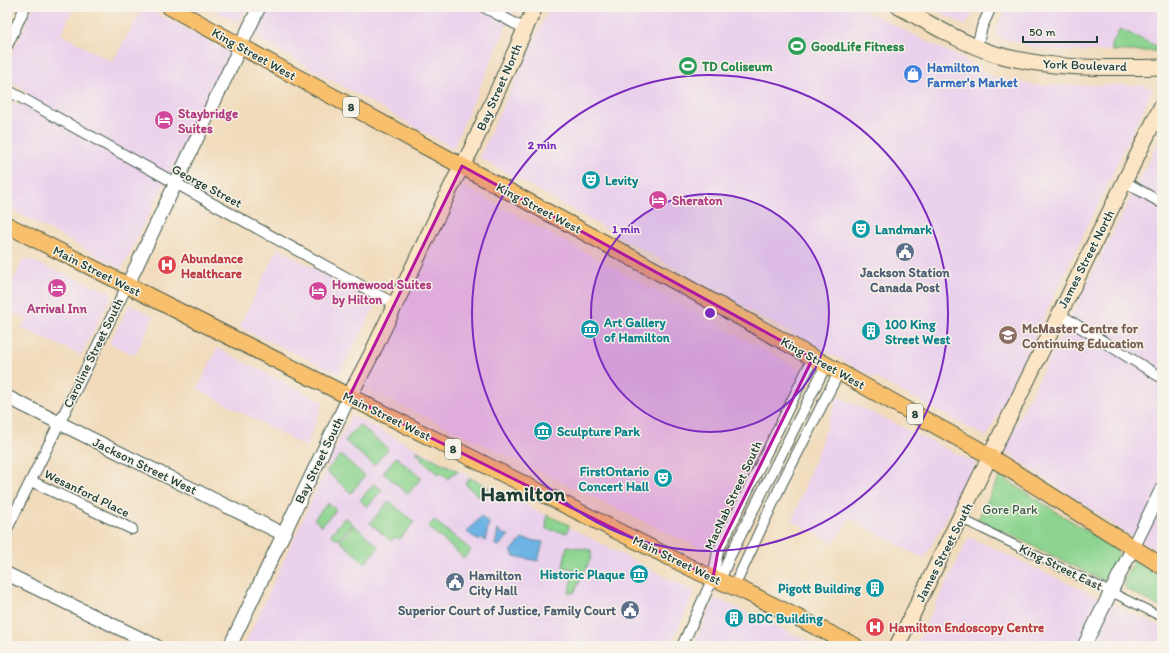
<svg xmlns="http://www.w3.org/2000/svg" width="1169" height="653" font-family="Itim,sans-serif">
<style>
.built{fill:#ead1ec}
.green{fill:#8cd48f;stroke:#568862}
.water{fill:#6db3e3;stroke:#46788c}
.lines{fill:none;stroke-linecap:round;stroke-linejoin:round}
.pedestrian-casing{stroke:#3e5548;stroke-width:10}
.minor-casing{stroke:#3e5548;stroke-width:12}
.tertiary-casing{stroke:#3e5548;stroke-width:15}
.secondary-casing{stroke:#3e5548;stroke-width:17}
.primary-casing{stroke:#3e5548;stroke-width:18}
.pedestrian{stroke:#fff;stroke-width:8}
.minor{stroke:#fff;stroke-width:10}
.tertiary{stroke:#fff;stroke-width:13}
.secondary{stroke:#fce5c4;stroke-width:15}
.primary{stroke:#f8bf6c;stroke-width:16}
.marked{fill:#b5179e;fill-opacity:0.2;stroke:#b5179e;stroke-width:3;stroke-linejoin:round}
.ring{fill:none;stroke:#7b2cbf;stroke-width:2}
.labels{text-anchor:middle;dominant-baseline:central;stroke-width:3;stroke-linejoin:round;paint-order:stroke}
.shield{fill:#f7f3e8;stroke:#60746a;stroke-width:1}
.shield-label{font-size:12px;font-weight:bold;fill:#1f3d34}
.leisure-label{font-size:13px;font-weight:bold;fill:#27864d;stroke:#f7f3e8;text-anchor:start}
.street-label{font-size:13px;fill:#1f3d34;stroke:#f7f3e8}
.shop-label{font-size:13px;font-weight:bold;fill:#366cbe;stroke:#f7f3e8;text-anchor:start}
.hotel-label{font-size:13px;font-weight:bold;fill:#b23c85;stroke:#f7f3e8;text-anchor:start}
.culture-label{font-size:13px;font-weight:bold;fill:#0d838f;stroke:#f7f3e8;text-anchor:start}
.health-label{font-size:13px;font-weight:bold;fill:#be3a42;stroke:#f7f3e8;text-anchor:start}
.service-label{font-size:13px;font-weight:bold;fill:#4e5e75;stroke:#f7f3e8}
.education-label{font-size:13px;font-weight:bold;fill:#785e54;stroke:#f7f3e8;text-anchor:start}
.park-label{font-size:13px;fill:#355b46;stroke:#f7f3e8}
.town-label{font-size:21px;font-weight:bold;fill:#1f3d34;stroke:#f7f3e8}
.centre{fill:#7b2cbf;stroke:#f7f3e8;stroke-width:2}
.ring-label{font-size:12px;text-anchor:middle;font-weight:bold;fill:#7b2cbf;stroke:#f7f3e8;stroke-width:3;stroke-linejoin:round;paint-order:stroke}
</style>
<rect width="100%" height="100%" fill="#f7f3e8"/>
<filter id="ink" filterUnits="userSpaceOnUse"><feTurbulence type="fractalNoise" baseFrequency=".025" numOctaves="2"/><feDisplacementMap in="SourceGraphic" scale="8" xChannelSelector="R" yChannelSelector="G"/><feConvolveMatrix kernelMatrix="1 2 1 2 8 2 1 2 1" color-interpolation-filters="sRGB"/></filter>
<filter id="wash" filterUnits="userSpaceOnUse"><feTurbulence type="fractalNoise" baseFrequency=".012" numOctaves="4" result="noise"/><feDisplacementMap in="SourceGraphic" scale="16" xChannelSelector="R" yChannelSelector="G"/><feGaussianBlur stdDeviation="0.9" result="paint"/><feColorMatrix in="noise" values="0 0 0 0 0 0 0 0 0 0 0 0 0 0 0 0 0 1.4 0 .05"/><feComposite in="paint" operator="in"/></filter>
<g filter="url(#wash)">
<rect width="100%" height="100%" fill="#f1dbbb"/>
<g class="built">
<polygon points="33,7 70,7 73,9 61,34 112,62 144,7 230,52 122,269 7,207 7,99 20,106 27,91 7,80 7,64"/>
<polygon points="207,7 248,7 239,23"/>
<polygon points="268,7 515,7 453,148 253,36"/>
<polygon points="550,7 858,7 961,58 993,77 1034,85 1143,85 1151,88 1152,90 1149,97 987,437 774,324 479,157"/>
<polygon points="930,7 976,7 966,26"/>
<polygon points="1007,7 1162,7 1162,49 1120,29 1112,44 1112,51 1069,51 1037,48 1001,38 997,36 996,30"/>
<polygon points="1162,135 1162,553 1128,534 1003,450"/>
<polygon points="463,186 803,371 708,552 361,386"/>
<polygon points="278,248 377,303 339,374 239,327"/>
<polygon points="24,258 113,293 81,355 21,328 27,319 7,309 7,294"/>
<polygon points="130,304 154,317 135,355 109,343"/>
<polygon points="217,348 323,402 306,447 198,389"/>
<polygon points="838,396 976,463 924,559 849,518 834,543 792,521"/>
<polygon points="351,415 695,592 670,646 244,646"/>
<polygon points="969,537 1162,627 1162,646 915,646"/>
<polygon points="715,598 819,646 693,646"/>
</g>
<g class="green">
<polygon points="1120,29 1162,49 1162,51 1112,51 1112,44"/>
<polygon points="359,425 388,449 374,465 345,441"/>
<polygon points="417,451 458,471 456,474 453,473 448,479 439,472 438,474 420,459 422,457 416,452"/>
<polygon points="341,455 365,476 351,493 326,471"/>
<polygon points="396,457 421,478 408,494 383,473"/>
<polygon points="1000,476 1117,550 1120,559 1109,581 1106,582 978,519"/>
<polygon points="470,478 490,488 480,497 465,484"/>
<polygon points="374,484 382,490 367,507 360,500"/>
<polygon points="389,501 414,522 399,540 396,537 391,541 370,523"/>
<polygon points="328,503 336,510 322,526 314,519"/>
<polygon points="547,515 569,525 567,533 546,529"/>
<polygon points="345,517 353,524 338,540 331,534"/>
<polygon points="434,520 471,550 464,558 428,527"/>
<polygon points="354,525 379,547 365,563 340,541"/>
<polygon points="567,546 591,550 591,558 574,593 569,593 574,569 563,567"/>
<polygon points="1134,560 1162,578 1162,608 1126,589 1124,582"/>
</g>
<g class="water">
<polygon points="481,516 489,523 485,541 482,538 479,541 467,532"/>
<polygon points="498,530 503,534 509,535 499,546 495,545"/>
<polygon points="522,539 543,542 538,561 513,556 513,553 510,552"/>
</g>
</g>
<g filter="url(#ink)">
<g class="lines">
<g class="pedestrian-casing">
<polyline id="pedestrian" points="960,518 1162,617"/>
</g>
<g class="minor-casing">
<g id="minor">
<polyline points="484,7 525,29"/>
<polyline points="7,46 25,7"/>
<polyline points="977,46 982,27 991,7"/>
<polyline points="7,90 378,295 396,304"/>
<polyline points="1125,182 1162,203"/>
<polyline points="1059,314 1162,378"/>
<polyline points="31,481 132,529"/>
<polyline points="7,529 127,286"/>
<polyline points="720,581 729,558 826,365"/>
<polyline points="734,587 782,483 839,372"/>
<polyline points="682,646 713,578 718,551 813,358"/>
</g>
</g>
<g class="tertiary-casing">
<g id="tertiary">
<polyline points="127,286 259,7"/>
<polyline points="7,397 283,534"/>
<polyline points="7,574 156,646"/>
<polyline points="230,646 349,397"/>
<polyline points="1084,646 1162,489"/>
</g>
</g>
<g class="secondary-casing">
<g id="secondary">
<path d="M 899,7 C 929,23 960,42 992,53 C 1048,70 1104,68 1162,67"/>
<polyline points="349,397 372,353 455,179 471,150 535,7"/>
<polyline points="897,646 1162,105"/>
</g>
</g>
<g class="primary-casing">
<g id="primary">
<polyline points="170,7 280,68 675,281 976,448 1162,566"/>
<polyline points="7,225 701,573 744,591 855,646"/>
</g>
</g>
<use href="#pedestrian" class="pedestrian"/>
<use href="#minor" class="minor"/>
<use href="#tertiary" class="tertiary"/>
<use href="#secondary" class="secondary"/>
<use href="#primary" class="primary"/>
</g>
</g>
<path class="marked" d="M 462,166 L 813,358 L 718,551 L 713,578 L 349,397 Z"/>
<circle cx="710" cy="313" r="119" fill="#7b2cbf" fill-opacity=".12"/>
<g class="ring">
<circle cx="710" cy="313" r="119"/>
<circle cx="710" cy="313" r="238"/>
</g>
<defs>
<g id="stadium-disc" transform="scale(1)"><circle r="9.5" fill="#2e9e5b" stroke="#f7f3e8"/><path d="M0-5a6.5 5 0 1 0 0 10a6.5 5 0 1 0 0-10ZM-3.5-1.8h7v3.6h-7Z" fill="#fff"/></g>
<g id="shop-disc" transform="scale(1)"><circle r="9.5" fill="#3f7fe0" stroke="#f7f3e8"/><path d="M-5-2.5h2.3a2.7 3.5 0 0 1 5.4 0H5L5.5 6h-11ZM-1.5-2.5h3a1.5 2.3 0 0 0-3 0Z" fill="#fff"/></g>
<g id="hotel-disc" transform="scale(1)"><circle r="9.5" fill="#d1479c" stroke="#f7f3e8"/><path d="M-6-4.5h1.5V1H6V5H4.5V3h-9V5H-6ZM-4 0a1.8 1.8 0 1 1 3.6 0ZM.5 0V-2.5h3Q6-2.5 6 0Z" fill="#fff"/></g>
<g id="theatre-disc" transform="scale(1)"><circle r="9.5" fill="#0f9aa8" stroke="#f7f3e8"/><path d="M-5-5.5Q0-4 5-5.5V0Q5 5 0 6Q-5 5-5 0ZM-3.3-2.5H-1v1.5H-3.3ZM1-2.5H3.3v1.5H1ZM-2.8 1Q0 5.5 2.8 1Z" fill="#fff"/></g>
<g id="civic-disc" transform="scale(1)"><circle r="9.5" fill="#5c6f8a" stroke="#f7f3e8"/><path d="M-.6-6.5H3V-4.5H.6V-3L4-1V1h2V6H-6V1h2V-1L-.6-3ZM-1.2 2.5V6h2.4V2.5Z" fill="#fff"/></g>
<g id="hospital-disc" transform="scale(1)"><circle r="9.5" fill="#e0444e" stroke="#f7f3e8"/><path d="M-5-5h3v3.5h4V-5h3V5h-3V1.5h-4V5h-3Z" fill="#fff"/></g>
<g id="museum-disc" transform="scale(1)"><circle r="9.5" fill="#0f9aa8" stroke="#f7f3e8"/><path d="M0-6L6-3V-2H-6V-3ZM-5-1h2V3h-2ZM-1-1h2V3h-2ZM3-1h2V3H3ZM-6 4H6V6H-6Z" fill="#fff"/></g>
<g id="building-disc" transform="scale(1)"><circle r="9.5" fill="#0f9aa8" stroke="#f7f3e8"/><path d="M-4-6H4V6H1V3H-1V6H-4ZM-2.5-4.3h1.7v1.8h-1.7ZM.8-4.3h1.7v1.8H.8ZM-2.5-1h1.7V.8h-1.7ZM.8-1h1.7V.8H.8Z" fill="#fff"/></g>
<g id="university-disc" transform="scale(1)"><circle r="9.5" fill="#8d6e63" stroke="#f7f3e8"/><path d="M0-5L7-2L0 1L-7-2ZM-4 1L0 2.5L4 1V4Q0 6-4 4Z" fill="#fff"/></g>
</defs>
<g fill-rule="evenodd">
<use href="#stadium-disc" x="797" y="46"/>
<use href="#stadium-disc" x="688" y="66"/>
<use href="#shop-disc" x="913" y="74"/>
<use href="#hotel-disc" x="164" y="120"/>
<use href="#theatre-disc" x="591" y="180"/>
<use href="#hotel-disc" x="658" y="200"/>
<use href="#theatre-disc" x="861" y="229"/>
<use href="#civic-disc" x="905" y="252"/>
<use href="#hospital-disc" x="167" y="265"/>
<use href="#hotel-disc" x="57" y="288"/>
<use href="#hotel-disc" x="318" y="291"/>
<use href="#museum-disc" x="590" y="329"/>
<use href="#building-disc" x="871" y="331"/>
<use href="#university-disc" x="1008" y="335"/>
<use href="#museum-disc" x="543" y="431"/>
<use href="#theatre-disc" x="663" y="478"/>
<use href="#museum-disc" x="639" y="574"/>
<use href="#civic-disc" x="455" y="582"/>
<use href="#building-disc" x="875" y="588"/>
<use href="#civic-disc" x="630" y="610"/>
<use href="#building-disc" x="734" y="618"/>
<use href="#hospital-disc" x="875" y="627"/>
</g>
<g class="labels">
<g class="shield">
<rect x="343" y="97" width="16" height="20" rx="3"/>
<rect x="907" y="404" width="16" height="20" rx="3"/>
<rect x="445" y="439" width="16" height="20" rx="3"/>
</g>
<g class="shield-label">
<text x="351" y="107">8</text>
<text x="915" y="414">8</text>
<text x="453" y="449">8</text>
</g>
<g class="leisure-label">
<text x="811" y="46">GoodLife Fitness</text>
<text x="702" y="66">TD Coliseum</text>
</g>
<g class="street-label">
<text transform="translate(254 54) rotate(29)">King Street West</text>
<text transform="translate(1085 65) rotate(2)">York Boulevard</text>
<text transform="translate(499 87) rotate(-66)">Bay Street North</text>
<text transform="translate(207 186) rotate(28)">George Street</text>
<text transform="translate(539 208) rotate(28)">King Street West</text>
<text transform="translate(1086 259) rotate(-63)">James Street North</text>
<text transform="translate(97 271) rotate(27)">Main Street West</text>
<text transform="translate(93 353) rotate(-64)">Caroline Street South</text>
<text transform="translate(823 363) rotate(29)">King Street West</text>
<text transform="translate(387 416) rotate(26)">Main Street West</text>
<text transform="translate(319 460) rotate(-64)">Bay Street South</text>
<text transform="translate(145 466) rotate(26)">Jackson Street West</text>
<text transform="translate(87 493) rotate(26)">Wesanford Place</text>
<text transform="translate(733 495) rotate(-65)">MacNab Street South</text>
<text transform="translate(944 552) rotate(-63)">James Street South</text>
<text transform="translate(677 560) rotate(26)">Main Street West</text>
<text transform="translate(1061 567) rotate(26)">King Street East</text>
</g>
<g class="shop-label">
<text x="927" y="67">Hamilton<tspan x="927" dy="15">Farmer's Market</tspan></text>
</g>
<g class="hotel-label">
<text x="178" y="113">Staybridge<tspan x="178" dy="15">Suites</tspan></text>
<text x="672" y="200">Sheraton</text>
<text x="332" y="284">Homewood Suites<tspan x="332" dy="15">by Hilton</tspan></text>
<text x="57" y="308" text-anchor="middle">Arrival Inn</text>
</g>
<g class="culture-label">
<text x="605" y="180">Levity</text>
<text x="875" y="229">Landmark</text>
<text x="604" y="322">Art Gallery<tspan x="604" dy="15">of Hamilton</tspan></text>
<text x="885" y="324">100 King<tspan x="885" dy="15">Street West</tspan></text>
<text x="557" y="431">Sculpture Park</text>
<text x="649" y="471" text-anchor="end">FirstOntario<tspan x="649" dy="15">Concert Hall</tspan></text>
<text x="625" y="574" text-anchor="end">Historic Plaque</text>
<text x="861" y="588" text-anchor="end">Pigott Building</text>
<text x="748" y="618">BDC Building</text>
</g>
<g class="health-label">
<text x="181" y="258">Abundance<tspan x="181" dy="15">Healthcare</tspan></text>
<text x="889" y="627">Hamilton Endoscopy Centre</text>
</g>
<g class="service-label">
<text x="905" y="272">Jackson Station<tspan x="905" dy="15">Canada Post</tspan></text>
<text x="469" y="575" text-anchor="start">Hamilton<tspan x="469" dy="15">City Hall</tspan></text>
<text x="616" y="610" text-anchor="end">Superior Court of Justice, Family Court</text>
</g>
<g class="education-label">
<text x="1022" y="328">McMaster Centre for<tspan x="1022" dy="15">Continuing Education</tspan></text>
</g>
<g class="park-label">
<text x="1010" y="509">Gore Park</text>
</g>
<g class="town-label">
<text x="523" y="493">Hamilton</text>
</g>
</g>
<circle cx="710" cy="313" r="6" class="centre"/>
<g class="ring-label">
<text x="542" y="149">2 min</text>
<text x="626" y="233">1 min</text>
</g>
<rect width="1169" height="653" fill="none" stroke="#f7f3e8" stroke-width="24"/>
<path d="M1023 36v6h74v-6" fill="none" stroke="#1f3d34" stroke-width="2"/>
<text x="1029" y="36" font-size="12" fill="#1f3d34" stroke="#f7f3e8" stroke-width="3" paint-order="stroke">50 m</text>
</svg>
